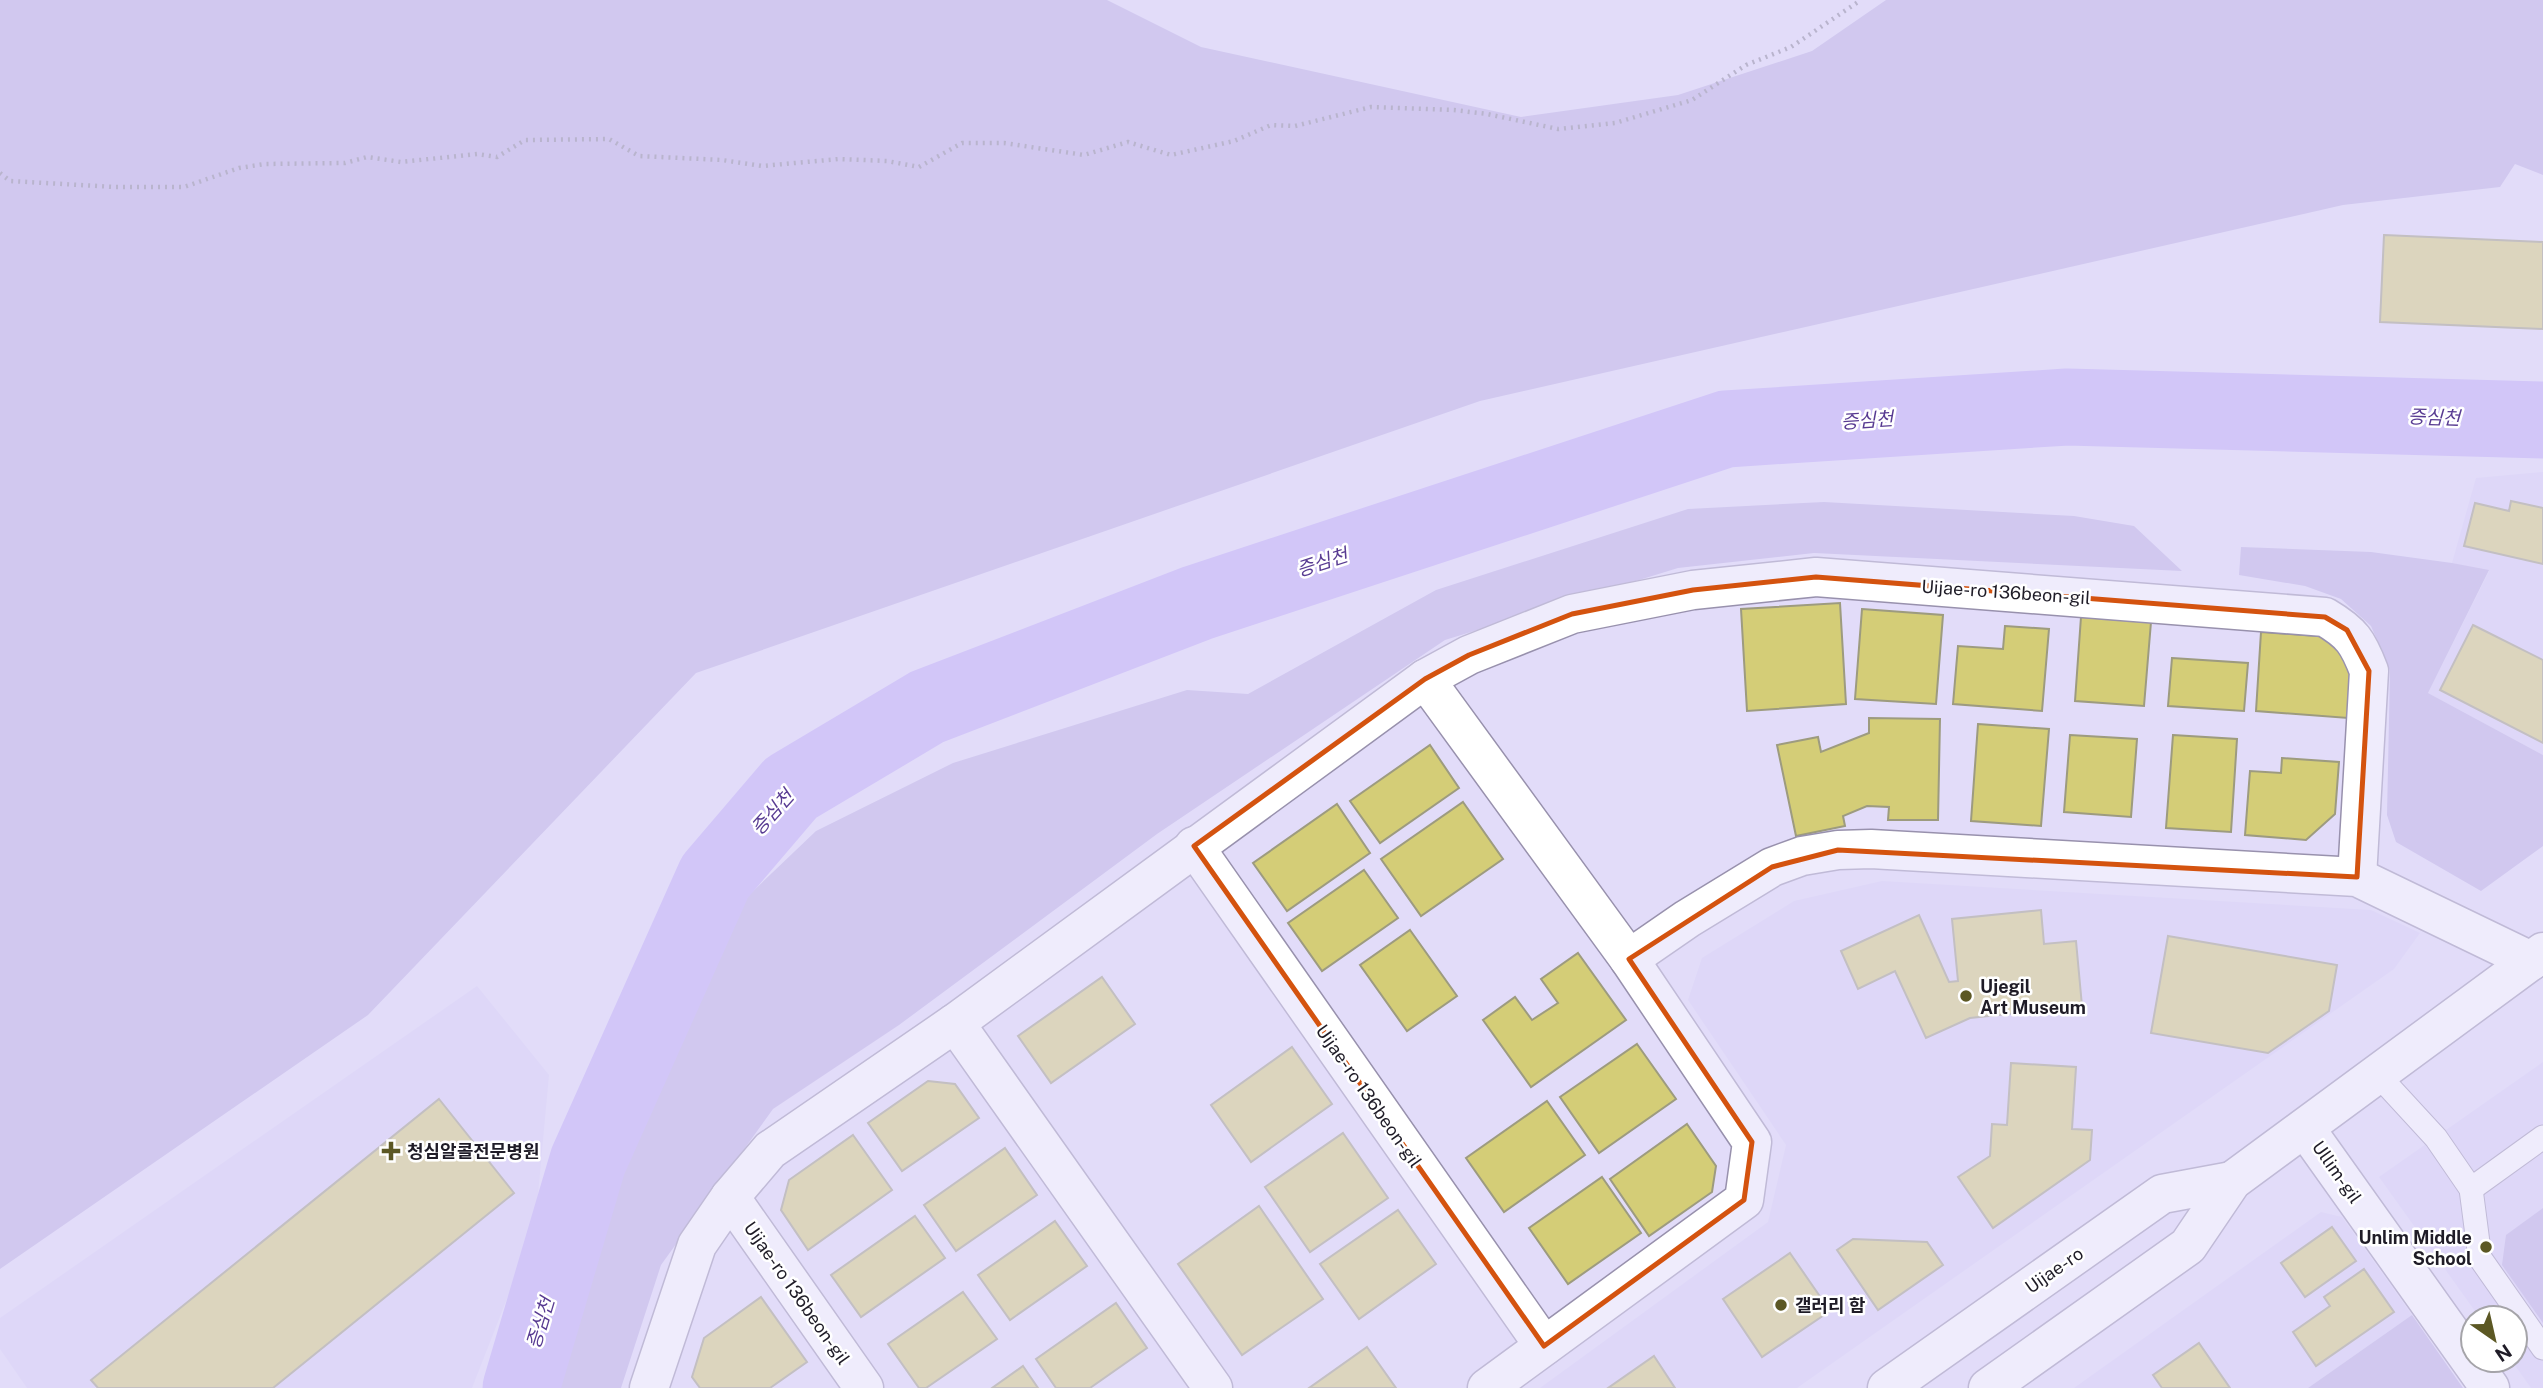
<svg xmlns="http://www.w3.org/2000/svg" width="2543" height="1388" font-family="'Public Sans','Noto Sans KR',sans-serif">
<style>
.built{fill:#d9d1f5}
.green{fill:#bcb0e2}
.lines{fill:none;stroke-linecap:round;stroke-linejoin:round}
.river{stroke:#bfabf7;stroke-width:77}
.building{fill:#d4cd77;stroke:#9d9b7f;stroke-width:2}
.lane-casing{stroke:#9891ad;stroke-width:25}
.street-casing{stroke:#9891ad;stroke-width:41}
.secondary-casing{stroke:#9891ad;stroke-width:41}
.path{stroke:#888498;stroke-width:4.5;stroke-dasharray:2 5;stroke-linecap:butt}
.lane{stroke:#fff;stroke-width:23}
.street{stroke:#fff;stroke-width:38}
.secondary{stroke:#fff;stroke-width:38}
.marked{fill:none;stroke:#d4530f;stroke-width:5;stroke-linejoin:round}
.poi-dot{fill:#5c5824;stroke:#fff;stroke-width:2.5}
.labels{text-anchor:middle;dominant-baseline:central;stroke-width:5;stroke-linejoin:round;paint-order:stroke}
.street-label{font-size:18px;fill:#1f1c27;stroke:#fff}
.poi-label{font-size:18px;font-weight:bold;fill:#1f1c27;stroke:#fff;text-anchor:start}
.water-label{font-size:19px;font-style:italic;fill:#583b92;stroke:#fff}
</style>
<rect width="100%" height="100%" fill="#e2dcf9"/>
<g class="built">
<polygon points="2543,472 2543,755 2428,693 2489,571 2452,563 2476,478"/>
<polygon points="1882,881 2371,910 2420,933 2394,969 1797,1388 1540,1388 1768,1222 1786,1145 1688,1000 1702,958 1794,901"/>
<polygon points="477,986 549,1075 535,1227 472,1388 27,1388 0,1349 0,1318"/>
<polygon points="2543,1062 2543,1388 2531,1388 2511,1360 2515,1360 2515,1318 2480,1318 2379,1177"/>
<polygon points="2321,1212 2342,1217 2412,1315 2308,1388 2074,1388"/>
</g>
<g class="green">
<polygon points="0,0 1107,0 1201,47 1521,117 1678,95 1812,51 1886,0 2543,0 2543,175 2515,164 2500,187 2343,205 1480,401 696,673 368,1015 0,1269"/>
<polygon points="1824,502 2074,516 2134,526 2182,571 1814,553 1678,568 1445,640 1157,834 899,1025 773,1109 661,1265 621,1388 538,1388 614,1166 748,896 816,831 953,763 1187,690 1248,694 1436,590 1688,509"/>
<polygon points="2241,547 2371,552 2452,563 2489,570 2428,693 2543,755 2543,846 2481,891 2396,842 2387,815 2390,671 2371,626 2341,599 2305,586 2239,575"/>
<polygon points="2543,1208 2543,1323 2502,1265 2506,1235"/>
<polygon points="2412,1315 2463,1388 2308,1388"/>
</g>
<g class="lines">
<polyline class="river" points="521,1388 588,1161 715,877 791,788 927,707 1197,603 1726,429 2067,407 2543,420"/>
</g>
<g class="building">
<polygon points="2384,235 2543,242 2543,329 2380,322"/>
<polygon points="2511,501 2543,508 2543,564 2464,546 2475,503 2509,511"/>
<polygon points="1840,603 1846,704 1747,711 1741,609"/>
<polygon points="1862,609 1943,615 1936,704 1855,699"/>
<polygon points="2081,617 2151,622 2144,706 2075,701"/>
<polygon points="2473,625 2543,660 2543,743 2440,690"/>
<polygon points="2005,626 2049,629 2042,711 1953,704 1958,646 2003,649"/>
<polygon points="2261,632 2330,637 2351,670 2348,718 2256,711"/>
<polygon points="2172,658 2248,663 2244,711 2168,706"/>
<polygon points="1869,718 1940,719 1938,820 1888,820 1889,807 1867,806 1843,816 1845,826 1796,836 1777,745 1818,737 1821,752 1869,733"/>
<polygon points="1978,724 2049,729 2041,826 1971,821"/>
<polygon points="2070,735 2137,739 2131,817 2064,812"/>
<polygon points="2173,735 2237,739 2231,832 2166,828"/>
<polygon points="1430,745 1459,788 1380,843 1350,801"/>
<polygon points="2282,758 2339,762 2335,814 2306,840 2245,835 2250,771 2281,773"/>
<polygon points="1463,802 1503,859 1421,916 1381,859"/>
<polygon points="1337,804 1370,853 1287,911 1253,863"/>
<polygon points="1364,870 1398,918 1322,971 1288,923"/>
<polygon points="2041,910 2044,944 2076,941 2082,1006 1970,1018 1926,1038 1895,971 1858,989 1841,951 1919,915 1949,982 1958,981 1952,919"/>
<polygon points="1410,930 1457,996 1407,1031 1360,965"/>
<polygon points="2168,936 2337,965 2329,1011 2268,1053 2151,1033"/>
<polygon points="1578,953 1626,1020 1531,1087 1483,1020 1515,997 1532,1020 1558,1003 1541,979"/>
<polygon points="1102,977 1135,1024 1051,1083 1018,1036"/>
<polygon points="1637,1044 1676,1099 1599,1153 1560,1097"/>
<polygon points="1292,1047 1332,1104 1251,1162 1211,1105"/>
<polygon points="2011,1063 2076,1067 2072,1129 2092,1130 2090,1160 1993,1228 1958,1177 1990,1156 1992,1124 2007,1125"/>
<polygon points="928,1081 955,1084 979,1118 902,1171 868,1123"/>
<polygon points="439,1099 514,1193 273,1388 98,1388 91,1380"/>
<polygon points="1547,1101 1585,1155 1504,1212 1466,1158"/>
<polygon points="1687,1124 1716,1166 1712,1192 1649,1236 1610,1179"/>
<polygon points="1343,1133 1388,1198 1310,1252 1265,1187"/>
<polygon points="853,1135 892,1190 808,1250 781,1210 789,1180"/>
<polygon points="1005,1148 1037,1195 956,1251 924,1205"/>
<polygon points="1602,1177 1641,1233 1568,1284 1529,1228"/>
<polygon points="1259,1206 1323,1299 1242,1355 1178,1264"/>
<polygon points="1398,1210 1436,1264 1359,1319 1320,1264"/>
<polygon points="915,1216 945,1258 861,1317 831,1275"/>
<polygon points="1055,1221 1087,1266 1010,1320 978,1275"/>
<polygon points="2332,1227 2356,1261 2305,1297 2281,1263"/>
<polygon points="1853,1239 1927,1242 1943,1265 1878,1310 1837,1250"/>
<polygon points="1790,1253 1830,1311 1762,1357 1723,1299"/>
<polygon points="2364,1269 2394,1312 2316,1366 2293,1332 2330,1306 2324,1297"/>
<polygon points="963,1292 997,1339 926,1388 919,1388 888,1344"/>
<polygon points="761,1297 807,1362 770,1388 700,1388 692,1377 704,1338"/>
<polygon points="1116,1303 1147,1348 1090,1388 1056,1388 1036,1359"/>
<polygon points="2199,1343 2230,1388 2162,1388 2153,1375"/>
<polygon points="1367,1347 1396,1388 1309,1388"/>
<polygon points="1654,1356 1675,1388 1608,1388"/>
<polygon points="1023,1366 1038,1388 992,1388"/>
</g>
<g class="lines">
<g class="lane-casing">
<g id="lane">
<polyline points="2378,1075 2436,1138 2471,1189 2543,1137"/>
<polyline points="2471,1189 2480,1258 2543,1348"/>
</g>
</g>
<g class="street-casing">
<g id="street">
<polyline points="1425,679 1629,959 1752,1142 1744,1200 1487,1388"/>
<polyline points="1194,846 1544,1346"/>
<polyline points="1629,959 1687,919 1772,867 1802,856 1838,850 1871,849 2357,877 2531,961"/>
<polyline points="955,1023 1213,1388"/>
<polyline points="2305,1128 2490,1388"/>
<polyline points="730,1197 864,1388"/>
<path d="M 649,1388 L 697,1245 L 730,1197 L 770,1150 L 955,1023 L 1425,679 L 1469,655 L 1572,614 L 1693,590 L 1816,577 L 2325,617 C 2352,633 2358,642 2369,671 L 2357,877"/>
</g>
</g>
<g class="secondary-casing">
<g id="secondary">
<polyline points="1887,1388 2162,1194 2232,1181"/>
<polyline points="1988,1388 2188,1246 2232,1181 2543,952"/>
</g>
</g>
<polyline class="path" points="0,173 10,181 115,187 184,187 239,168 265,164 345,163 367,157 401,162 477,154 497,157 525,140 609,139 639,156 722,160 762,166 839,159 887,161 919,167 962,143 1004,143 1084,155 1128,142 1171,155 1234,141 1271,125 1295,126 1371,107 1454,110 1487,114 1558,129 1615,123 1692,100 1746,65 1791,47 1861,0"/>
<use href="#lane" class="lane"/>
<use href="#street" class="street"/>
<use href="#secondary" class="secondary"/>
</g>
<path d="M0 0H2543V1388H0ZM 1816,577 L 2325,617 L 2347,630 L 2369,671 L 2357,877 L 1838,850 L 1772,867 L 1629,959 L 1752,1142 L 1744,1200 L 1544,1346 L 1194,846 L 1425,679 L 1469,655 L 1572,614 L 1693,590 Z" fill="#e2dcf9" fill-opacity=".55" fill-rule="evenodd"/>
<path class="marked" d="M 1816,577 L 2325,617 L 2347,630 L 2369,671 L 2357,877 L 1838,850 L 1772,867 L 1629,959 L 1752,1142 L 1744,1200 L 1544,1346 L 1194,846 L 1425,679 L 1469,655 L 1572,614 L 1693,590 Z"/>
<g class="poi-dot">
<circle cx="1966" cy="996" r="7"/>
<path d="M387.5 1140.5h7v7h7v7h-7v7h-7v-7h-7v-7h7z"/>
<circle cx="2486" cy="1247" r="7"/>
<circle cx="1781" cy="1305" r="7"/>
</g>
<g class="labels">
<g class="street-label">
<text transform="translate(2006 592) rotate(4)">Uijae-ro 136beon-gil</text>
<text transform="translate(1369 1096) rotate(55)">Uijae-ro 136beon-gil</text>
<text transform="translate(2337 1172) rotate(55)">Ullim-gil</text>
<text transform="translate(2054 1270) rotate(-35)">Uijae-ro</text>
<text transform="translate(797 1293) rotate(55)">Uijae-ro 136beon-gil</text>
</g>
<g class="poi-label">
<text x="1980" y="986">Ujegil<tspan x="1980" dy="21">Art Museum</tspan></text>
<text x="407" y="1151">청심알콜전문병원</text>
<text x="2472" y="1237" text-anchor="end">Unlim Middle<tspan x="2472" dy="21">School</tspan></text>
<text x="1795" y="1305">갤러리 함</text>
</g>
<g class="water-label">
<text transform="translate(2434 417) rotate(2)">증심천</text>
<text transform="translate(1867 420) rotate(-4)">증심천</text>
<text transform="translate(1322 562) rotate(-18)">증심천</text>
<text transform="translate(772 812) rotate(-48)">증심천</text>
<text transform="translate(540 1323) rotate(-73)">증심천</text>
</g>
</g>
<g transform="translate(2494 1339) rotate(146)"><circle r="33" fill="#ffffff" stroke="#a5a4a9" stroke-width="2"/>
<path d="M0-5L12 26L0 18L-12 26Z" fill="#5c5824"/>
<text y="-10" font-size="19" font-weight="bold" text-anchor="middle" fill="#1f1c27">N</text>
</g>
</svg>
